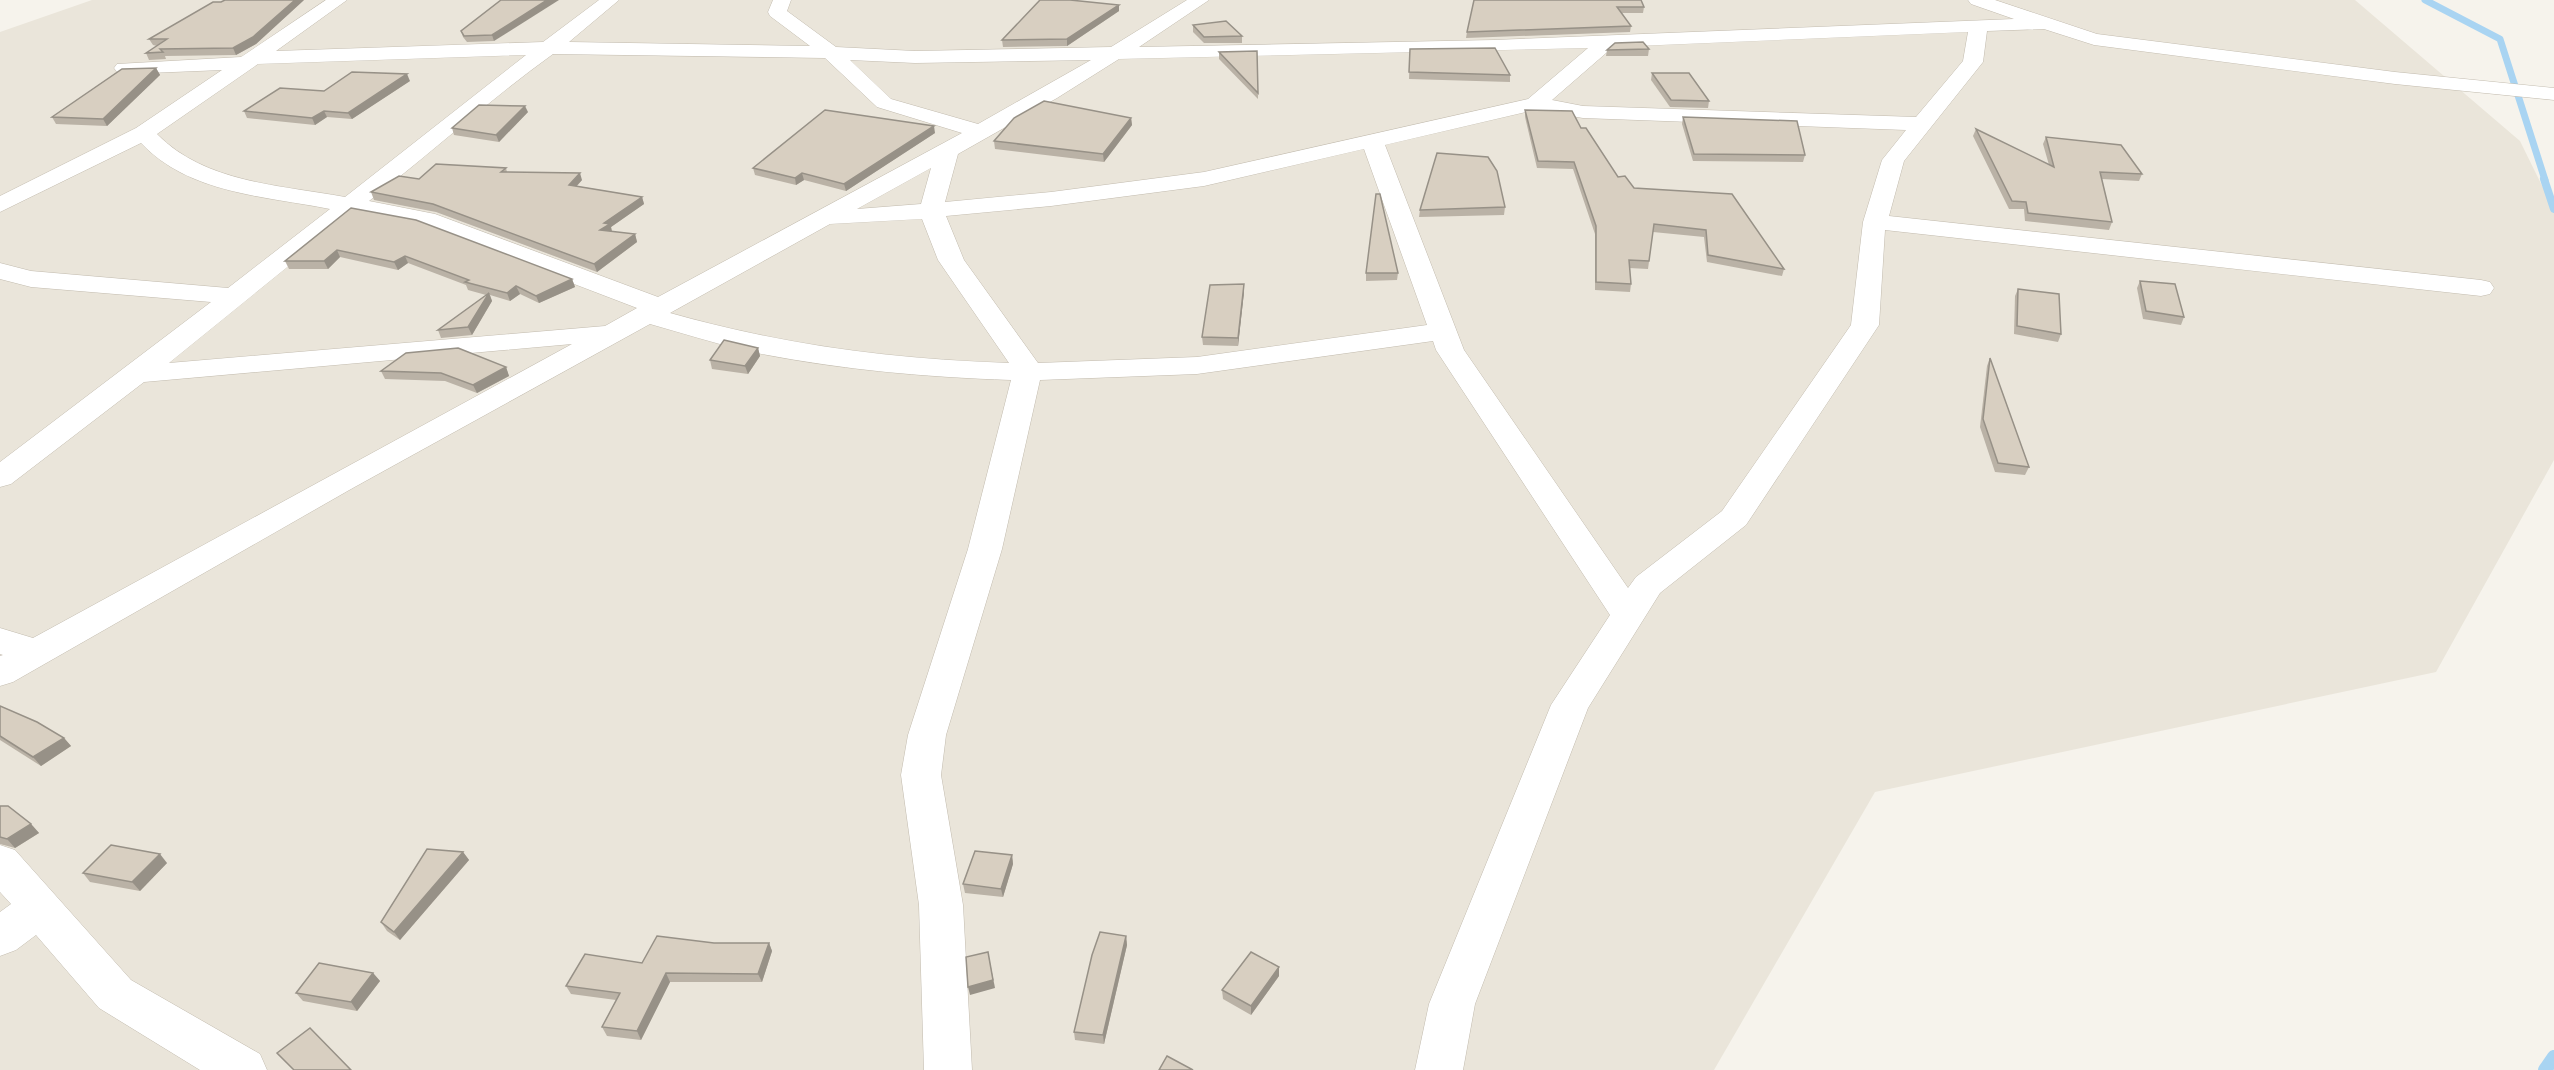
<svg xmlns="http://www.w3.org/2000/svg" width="2554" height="1070" font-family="'Public Sans',sans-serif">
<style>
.residential{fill:#eae5da}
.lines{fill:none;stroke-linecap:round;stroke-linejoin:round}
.stream-far2{stroke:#a9d4f2;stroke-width:7}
.stream-far1{stroke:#a9d4f2;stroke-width:8}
.stream{stroke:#a9d4f2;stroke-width:14}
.street-casing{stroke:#c2bbae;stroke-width:1}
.street{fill:#fff;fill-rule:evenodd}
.wall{fill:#bab2a6}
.shaded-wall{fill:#979187}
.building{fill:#d8cfc1;stroke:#979187;stroke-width:1.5}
</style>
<rect width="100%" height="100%" fill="#f6f3ec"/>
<polygon class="residential" points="92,0 2355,0 2520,141 2554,210 2554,460 2436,672 1875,792 1714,1070 0,1070 0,32"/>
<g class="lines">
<polyline class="stream-far2" points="2425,0 2500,39 2545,180"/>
<polyline class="stream-far1" points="2544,179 2554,209"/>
<polyline class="stream" points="2545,1070 2554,1057"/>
<g class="street-casing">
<g id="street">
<path d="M 326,0 L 347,0 L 276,51 L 543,42 L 599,0 L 619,0 L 569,42 L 810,46 L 770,16 L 768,12 L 773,0 L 791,0 L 787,11 L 836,47 L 915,51 L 1111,47 L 1187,0 L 1209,0 L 1139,47 L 1494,40 L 2014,19 L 1971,4 L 1968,0 L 1995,0 L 2097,34 L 2395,72 L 2554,88 L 2554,100 L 2395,84 L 2094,45 L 2044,29 L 1987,31 L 1983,62 L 1904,161 L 1889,216 L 2481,280 L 2490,282 L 2494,288 L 2490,294 L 2481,296 L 1885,230 L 1879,325 L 1746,525 L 1660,593 L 1588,708 L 1475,1004 L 1463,1070 L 1415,1070 L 1429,1004 L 1551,705 L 1610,615 L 1436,350 L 1433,341 L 1197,374 L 1040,380 L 1002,549 L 946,735 L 941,775 L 963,905 L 972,1070 L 924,1070 L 919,905 L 901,775 L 908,735 L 968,549 L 1011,380 C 923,377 834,369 747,351 C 714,343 682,333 650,324 L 351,489 L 13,682 L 0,686 L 0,656 L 3,655 L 0,654 L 0,628 L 33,638 L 572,344 L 144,382 L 11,484 L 0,487 L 0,462 L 211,302 L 31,287 L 0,279 L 0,263 L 31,271 L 228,288 L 330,209 C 265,196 189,194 141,143 L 0,212 L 0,196 L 136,128 L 222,70 L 124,74 L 117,72 L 114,68 L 117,64 L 241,57 ZM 1968,32 L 1963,61 L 1916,117 L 1583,106 L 1552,100 L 1613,47 ZM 1588,48 L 1528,99 L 1204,172 L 1051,192 L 945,202 L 958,154 L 1057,98 L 1119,59 ZM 553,54 L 825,58 L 877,107 L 962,133 L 658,297 L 435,214 L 369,201 C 431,153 489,100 553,54 ZM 526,55 L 345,197 C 280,185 205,183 157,134 L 258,64 ZM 850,60 L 915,63 L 1091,60 L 978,124 L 891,99 ZM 1535,110 L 1583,118 L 1906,130 L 1882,160 L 1863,222 L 1851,325 L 1722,511 L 1636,577 L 1628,588 L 1464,350 L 1385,145 ZM 1364,149 L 1427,325 L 1197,357 L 1038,363 L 964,260 L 946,216 L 1051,206 L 1204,186 ZM 931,168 L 921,204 L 857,209 ZM 354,213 L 420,225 L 637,308 L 605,326 L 169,363 ZM 922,219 L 938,260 L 1009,363 C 890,359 784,345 670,313 L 830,224 Z"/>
<polygon points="0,845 15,850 131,980 260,1054 267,1070 200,1070 99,1008 36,935 16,950 0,956 0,912 11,904 0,892"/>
</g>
</g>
<use href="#street" class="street"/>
</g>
<g class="wall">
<polygon points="304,0 256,44 236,55 165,56 166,59 149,60 146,53 157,46 153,45 149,39"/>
<polygon points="501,0 494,41 467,42 463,37 461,31"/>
<polygon points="1474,0 1644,7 1643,13 1622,13 1631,26 1630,32 1466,38 1467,32"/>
<polygon points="1119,5 1119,11 1067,46 1003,47 1002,40"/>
<polygon points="1193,25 1242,36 1242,43 1204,43 1193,32"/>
<polygon points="1410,49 1510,75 1510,82 1409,79"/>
<polygon points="1649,49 1648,56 1606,56 1607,50"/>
<polygon points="1257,51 1258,99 1219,59 1219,52"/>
<polygon points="156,68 160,75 107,126 56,124 52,117"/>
<polygon points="1652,73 1709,101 1708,108 1670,107 1651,80"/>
<polygon points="410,81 352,119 327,117 315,125 247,118 244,111 324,91"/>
<polygon points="1525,110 1581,128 1618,177 1634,188 1784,269 1782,276 1707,262 1704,237 1653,232 1648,269 1629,268 1631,284 1630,292 1595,290 1595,234 1573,169 1537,168 1525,117"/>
<polygon points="528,112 499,142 454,135 452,128"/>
<polygon points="1683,117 1805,155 1803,162 1693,161 1682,124"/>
<polygon points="1131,118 1132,125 1104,162 995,149 994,141"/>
<polygon points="1976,129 2049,165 2043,144 2046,137 2142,174 2139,181 2102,179 2112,222 2109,230 2025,221 2024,209 2009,209 1973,136"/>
<polygon points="935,133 846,191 804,180 796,185 755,175 753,168"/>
<polygon points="506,168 507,172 582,180 577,186 642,197 644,204 611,227 612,232 635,234 637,242 597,272 436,212 374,200 371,192 419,179"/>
<polygon points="1505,207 1504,215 1419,217 1420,210"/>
<polygon points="351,208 572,279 575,287 539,303 520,294 510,301 490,295 492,301 472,335 441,338 438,330 486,295 468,290 466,285 408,263 398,270 340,257 328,269 289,269 285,261"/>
<polygon points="1366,273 1398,273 1397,280 1366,281"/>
<polygon points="2140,281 2184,317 2181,325 2143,319 2137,288"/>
<polygon points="1244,284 1244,292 1238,346 1203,345 1202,337"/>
<polygon points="2018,289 2061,334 2058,342 2014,334 2015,296"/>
<polygon points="758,348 760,356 748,374 712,369 710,360"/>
<polygon points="1990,358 2029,467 2025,475 1995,472 1980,427 1987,366"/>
<polygon points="506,367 509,376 477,393 445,381 385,379 381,371"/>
<polygon points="0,706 64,738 71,746 41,766 0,740"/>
<polygon points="0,806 31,824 39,833 15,848 0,844"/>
<polygon points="463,852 469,860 400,940 387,931 381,922"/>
<polygon points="1012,855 1013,864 1003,897 965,893 963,884"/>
<polygon points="167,863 140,891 90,882 83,873"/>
<polygon points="1126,936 1127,945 1104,1044 1075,1040 1074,1032"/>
<polygon points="714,943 769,943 772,951 762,982 670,982 641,1040 607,1036 602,1027 616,1000 571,994 566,986"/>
<polygon points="1279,967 1279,976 1251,1015 1223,999 1222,990"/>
<polygon points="373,973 380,981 357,1011 303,1001 296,993"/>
</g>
<g class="shaded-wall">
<polygon points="295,0 304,0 256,44 236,55 233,48"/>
<polygon points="547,0 559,0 494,41 492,35"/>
<polygon points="1119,5 1119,11 1067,46 1067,39"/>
<polygon points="156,68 160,75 107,126 103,119"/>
<polygon points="407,74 410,81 352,119 348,113"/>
<polygon points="525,106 528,112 499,142 496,135"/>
<polygon points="324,111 327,117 315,125 312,118"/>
<polygon points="1131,118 1132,125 1104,162 1103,154"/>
<polygon points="934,126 935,133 846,191 844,184"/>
<polygon points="580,173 582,180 571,192 569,185"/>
<polygon points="802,173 804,180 796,185 795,178"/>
<polygon points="642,197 644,204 611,227 612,232 600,230 604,223"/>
<polygon points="635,234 637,242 597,272 594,264"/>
<polygon points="337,250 340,257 328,269 324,261"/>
<polygon points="405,256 408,263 398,270 394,262"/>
<polygon points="572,279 575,287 539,303 536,296"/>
<polygon points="1244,284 1244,292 1238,346 1238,338"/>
<polygon points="516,286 520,294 510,301 507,293"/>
<polygon points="489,293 492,301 472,335 468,327"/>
<polygon points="758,348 760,356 748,374 745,366"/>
<polygon points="506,367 509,376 477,393 473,385"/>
<polygon points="64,738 71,746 41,766 33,757"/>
<polygon points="31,824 39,833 15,848 7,839"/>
<polygon points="463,852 469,860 400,940 394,932"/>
<polygon points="160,854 167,863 140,891 132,882"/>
<polygon points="1012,855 1013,864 1003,897 1001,889"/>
<polygon points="1126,936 1127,945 1104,1044 1103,1035"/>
<polygon points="769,943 772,951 762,982 758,974"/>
<polygon points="988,952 995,988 970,995 968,987"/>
<polygon points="1279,967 1279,976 1251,1015 1251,1006"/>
<polygon points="373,973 380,981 357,1011 351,1002"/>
<polygon points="666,973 670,982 641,1040 637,1031"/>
</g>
<g class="building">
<polygon points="225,0 295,0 253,37 233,48 160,49 163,52 146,53 167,39 149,39 213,2 221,2"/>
<polygon points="501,0 547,0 492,35 464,36 461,31"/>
<polygon points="1040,0 1070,0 1119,5 1067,39 1002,40"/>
<polygon points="1474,0 1641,0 1644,7 1617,7 1631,26 1467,32"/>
<polygon points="1226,21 1242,36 1204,37 1193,25"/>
<polygon points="1643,42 1649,49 1607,50 1615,43"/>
<polygon points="1495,48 1510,75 1409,72 1410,49"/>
<polygon points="1257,51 1258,93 1219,52"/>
<polygon points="156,68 103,119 52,117 122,69"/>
<polygon points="352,72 407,74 348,113 324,111 312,118 244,111 280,88 324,91"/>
<polygon points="1652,73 1689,73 1709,101 1671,100"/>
<polygon points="1044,101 1131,118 1103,154 994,141 1014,118"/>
<polygon points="479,105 525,106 496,135 452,128"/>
<polygon points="825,110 934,126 844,184 802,173 795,178 753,168"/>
<polygon points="1525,110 1572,111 1581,128 1586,128 1618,177 1625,176 1634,188 1732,194 1784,269 1708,255 1706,230 1654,224 1649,261 1629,260 1631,284 1596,282 1596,226 1574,162 1538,161"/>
<polygon points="1683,117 1797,121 1805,155 1694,154"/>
<polygon points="1976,129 2054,167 2046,137 2121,145 2142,174 2100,172 2112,222 2028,213 2026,202 2012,201"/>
<polygon points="1437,153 1488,157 1497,171 1505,207 1420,210"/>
<polygon points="436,164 506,168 501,172 580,173 569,185 642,197 604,223 610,224 600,230 635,234 594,264 433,204 371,192 399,176 419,179"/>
<polygon points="1376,194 1380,194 1398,273 1366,273"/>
<polygon points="351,208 416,220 572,279 536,296 516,286 507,293 465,282 469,280 405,256 394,262 337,250 324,261 285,261"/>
<polygon points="2140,281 2175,284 2184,317 2146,311"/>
<polygon points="1244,284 1238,338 1202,337 1210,285"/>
<polygon points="2018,289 2059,294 2061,334 2017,326"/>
<polygon points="489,293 468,327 438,330"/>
<polygon points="724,340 758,348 745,366 710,360"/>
<polygon points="458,348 506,367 473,385 441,373 381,371 406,353"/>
<polygon points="1990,358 2029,467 1998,463 1983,419"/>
<polygon points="0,706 37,722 64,738 33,757 0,736"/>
<polygon points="0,806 8,806 31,824 7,839 0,837"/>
<polygon points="111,845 160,854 132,882 83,873"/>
<polygon points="427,849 463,852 394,932 381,922"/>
<polygon points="975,851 1012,855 1001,889 963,884"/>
<polygon points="1100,932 1126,936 1103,1035 1074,1032 1092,955"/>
<polygon points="657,936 714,943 769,943 758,974 666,973 637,1031 602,1027 620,993 566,986 585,954 642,963"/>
<polygon points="988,952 993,980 968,987 966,957"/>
<polygon points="1251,952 1279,967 1251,1006 1222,990"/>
<polygon points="319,963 373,973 351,1002 296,993"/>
<polygon points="310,1028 351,1070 294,1070 277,1053"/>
<polygon points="1167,1056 1193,1070 1159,1070"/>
</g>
</svg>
